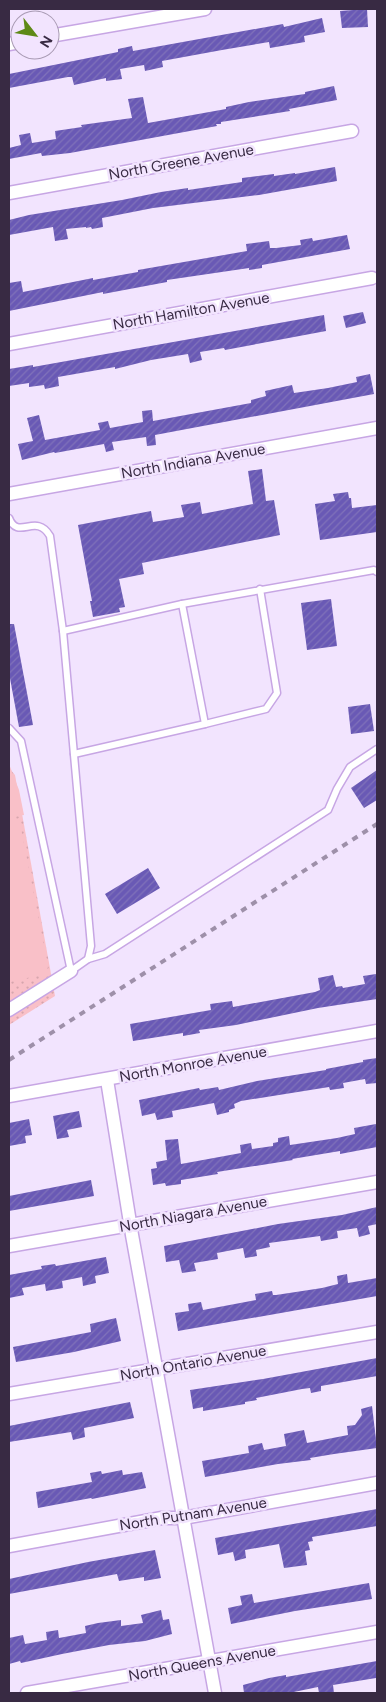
<svg xmlns="http://www.w3.org/2000/svg" width="386" height="1702" font-family="Figtree,sans-serif">
<style>
.grass{fill:url(#grass-dots)}
.pitch{fill:#f9c0c8}
.building{fill:url(#building-hatch)}
.lines{fill:none;stroke-linecap:round;stroke-linejoin:round}
.service-casing{stroke:#c7a6e4;stroke-width:9}
.minor-casing{stroke:#c7a6e4;stroke-width:15}
.service{stroke:#fff;stroke-width:6}
.minor{stroke:#fff;stroke-width:12}
.rail{stroke:#9e90a9;stroke-width:4;stroke-dasharray:6 6;stroke-linecap:butt}
.labels{text-anchor:middle;dominant-baseline:central;stroke-width:5;stroke-linejoin:round;paint-order:stroke}
.street-label{font-size:15px;fill:#382a43;stroke:#f2e4fe}
</style>
<defs>
<pattern id="grass-dots" width="8" height="8" patternUnits="userSpaceOnUse" patternTransform="scale(1.25)"><rect width="8" height="8" fill="#f9c0c8"/><path d="M2 2h.1M6 6h.1" fill="none" stroke="#d6a5ad" stroke-width="1.8" stroke-linecap="round"/></pattern>
<pattern id="building-hatch" width="6" height="6" patternUnits="userSpaceOnUse" patternTransform="scale(1.25)"><rect width="6" height="6" fill="#6959b5"/><path d="M-1 1l2-2M0 6l6-6M5 7l2-2" fill="none" stroke="#8072ba"/></pattern>
</defs>
<rect width="100%" height="100%" fill="#f2e4fe"/>
<polygon class="grass" points="9,768 15,775 55,996 9,1025"/>
<g class="pitch">
<polygon points="9,764 19,790 24,815 9,817"/>
<polygon points="19,818 48,967 45,974 9,982 9,822"/>
</g>
<g class="building">
<polygon points="367,9 368,27 342,28 340,11"/>
<polygon points="322,18 325,32 304,36 305,42 270,48 269,42 222,50 162,61 163,67 145,71 144,65 120,69 122,79 106,81 106,78 74,85 72,77 68,77 9,88 9,74 118,52 118,49 132,46 133,51 283,24 284,27"/>
<polygon points="334,86 337,100 289,109 290,111 221,122 221,124 216,124 217,126 70,153 42,156 41,153 9,159 9,148 21,145 19,135 30,133 32,143 56,139 55,131 82,127 81,125 132,118 128,99 143,97 148,123 226,109 226,107 249,102 305,94 305,92"/>
<polygon points="335,167 337,181 259,195 153,208 102,218 103,227 92,229 91,227 86,228 86,227 66,229 68,239 55,241 53,227 9,235 9,220 29,215 122,200 161,192 188,188 188,190 242,182 242,178 274,174 274,176 295,173 295,174"/>
<polygon points="347,235 350,249 262,265 262,268 249,270 249,268 167,280 167,282 103,294 103,292 9,311 9,283 21,281 23,292 93,278 93,280 138,272 138,270 247,251 246,244 269,241 270,248 276,248 301,245 300,240 312,238 313,241"/>
<polygon points="363,312 366,323 346,328 343,316"/>
<polygon points="324,315 326,331 225,350 224,348 200,352 202,360 190,363 188,354 151,360 115,369 115,367 58,377 59,386 45,389 44,385 29,387 29,383 9,386 9,369 33,365 33,367"/>
<polygon points="370,374 374,394 155,435 156,445 147,446 146,437 112,442 114,450 106,452 104,444 55,453 54,452 22,460 18,444 33,441 27,418 39,415 45,440 100,430 98,423 108,421 110,428 143,422 142,411 152,410 153,421 251,403 251,400 266,396 265,391 292,385 294,393 328,388 357,382 356,377"/>
<polygon points="262,469 266,501 274,500 280,535 142,563 144,574 119,579 125,607 119,608 120,612 93,617 90,601 92,601 78,525 151,511 153,522 184,517 181,505 200,502 202,514 253,504 248,471"/>
<polygon points="348,492 349,498 351,498 352,508 377,505 377,532 320,540 315,504 335,501 333,494"/>
<polygon points="331,599 337,646 307,650 301,603"/>
<polygon points="9,624 14,624 33,725 19,727 9,673"/>
<polygon points="370,704 374,731 351,734 348,707"/>
<polygon points="377,770 377,800 364,808 351,788"/>
<polygon points="148,868 160,888 117,914 105,894"/>
<polygon points="376,974 377,999 318,1008 236,1025 199,1030 200,1033 183,1036 183,1033 133,1041 130,1024 211,1010 210,1004 232,1001 233,1007 315,992 320,990 318,978 333,975 336,987 342,986 343,988 365,984 363,976"/>
<polygon points="377,1058 377,1083 366,1084 365,1079 343,1083 344,1088 330,1090 329,1087 241,1101 234,1104 235,1108 229,1110 229,1112 217,1115 214,1103 172,1111 173,1117 157,1120 155,1113 142,1116 139,1100 199,1088 200,1090 218,1087 219,1090 257,1081 326,1070 326,1069 363,1062 363,1060"/>
<polygon points="79,1111 82,1127 67,1130 69,1137 57,1139 53,1116"/>
<polygon points="29,1119 32,1135 25,1136 26,1143 9,1146 9,1123"/>
<polygon points="376,1124 377,1147 340,1154 340,1151 292,1159 293,1160 217,1172 218,1174 181,1180 181,1184 166,1186 165,1183 153,1185 151,1169 157,1168 156,1162 167,1160 165,1140 178,1139 181,1164 241,1153 240,1145 251,1143 252,1149 273,1146 273,1143 278,1142 278,1138 289,1136 290,1145 337,1138 355,1134 354,1128"/>
<polygon points="91,1180 94,1196 9,1211 9,1196"/>
<polygon points="377,1207 377,1224 368,1226 370,1234 359,1237 357,1228 337,1231 338,1238 321,1241 320,1236 269,1243 270,1247 256,1250 257,1256 245,1258 243,1248 217,1253 218,1259 194,1263 196,1271 182,1273 179,1260 166,1262 164,1246 278,1224 342,1215"/>
<polygon points="106,1257 109,1273 95,1276 96,1283 83,1286 82,1277 62,1281 63,1288 46,1291 45,1284 22,1288 24,1295 9,1298 9,1275 42,1269 41,1266 55,1264 56,1266"/>
<polygon points="347,1274 348,1283 377,1278 377,1296 178,1331 175,1313 189,1311 188,1304 201,1302 203,1310 256,1300 255,1294 272,1291 273,1295 276,1295 322,1288 338,1284 337,1276"/>
<polygon points="116,1318 121,1341 74,1352 16,1362 13,1347 91,1332 90,1324"/>
<polygon points="377,1358 377,1376 321,1386 321,1391 311,1393 310,1388 302,1389 256,1398 257,1400 245,1402 245,1404 203,1411 203,1407 193,1409 190,1390 263,1379"/>
<polygon points="130,1402 134,1418 84,1428 85,1437 73,1440 71,1432 9,1442 9,1426"/>
<polygon points="372,1406 377,1448 334,1454 310,1458 311,1460 278,1464 205,1477 202,1461 249,1453 248,1446 262,1443 264,1450 286,1446 284,1434 304,1430 307,1443 348,1435 347,1426 355,1425 362,1415 361,1409"/>
<polygon points="122,1470 123,1475 142,1472 146,1488 92,1499 91,1498 38,1508 36,1492 92,1482 90,1473 101,1471 102,1474"/>
<polygon points="377,1509 377,1526 312,1537 313,1541 308,1542 310,1550 305,1551 307,1565 284,1568 279,1544 245,1550 246,1558 235,1561 233,1552 218,1555 215,1538"/>
<polygon points="155,1550 161,1578 144,1581 144,1577 119,1581 117,1574 9,1594 9,1579 88,1562"/>
<polygon points="369,1583 372,1599 295,1611 231,1624 228,1608 242,1605 240,1596 252,1594 254,1603"/>
<polygon points="161,1610 163,1620 169,1619 172,1634 145,1641 109,1645 62,1654 21,1663 20,1661 9,1664 9,1638 23,1635 25,1644 47,1640 46,1632 58,1630 59,1638 86,1633 85,1626 98,1623 121,1620 121,1626 143,1623 141,1615"/>
<polygon points="377,1661 376,1678 333,1685 334,1693 319,1693 318,1687 289,1693 244,1693 243,1685 269,1678 286,1675 286,1677"/>
</g>
<g class="lines">
<g class="service-casing">
<g id="service">
<path d="M 9,518 C 18,541 36,512 50,536 L 63,631 L 91,946 L 88,959 L 71,971 L 21,741 L 9,728"/>
<polyline points="63,631 182,604 374,570 377,572"/>
<polyline points="205,724 266,709 277,693 260,589"/>
<polyline points="74,754 205,724 182,604"/>
<polyline points="88,959 105,954 328,810 337,789 350,767 377,749"/>
</g>
</g>
<g class="minor-casing">
<g id="minor">
<polyline points="50,36 205,9"/>
<polyline points="9,44 20,42"/>
<polyline points="9,193 352,131"/>
<polyline points="9,344 372,278"/>
<polyline points="9,494 377,428"/>
<polyline points="9,1010 71,971"/>
<polyline points="107,1080 132,1235 215,1693"/>
<polyline points="9,1096 377,1031"/>
<polyline points="9,1246 377,1182"/>
<polyline points="9,1394 377,1332"/>
<polyline points="9,1546 162,1518 183,1518 377,1483"/>
<polyline points="27,1693 377,1632"/>
</g>
</g>
<use href="#service" class="service"/>
<use href="#minor" class="minor"/>
<polyline class="rail" points="9,1060 377,824"/>
</g>
<g class="labels">
<g class="street-label">
<text transform="translate(181 162) rotate(-10)">North Greene Avenue</text>
<text transform="translate(191 311) rotate(-10)">North Hamilton Avenue</text>
<text transform="translate(193 461) rotate(-10)">North Indiana Avenue</text>
<text transform="translate(193 1064) rotate(-10)">North Monroe Avenue</text>
<text transform="translate(193 1214) rotate(-10)">North Niagara Avenue</text>
<text transform="translate(193 1363) rotate(-10)">North Ontario Avenue</text>
<text transform="translate(193 1514) rotate(-9)">North Putnam Avenue</text>
<text transform="translate(202 1663) rotate(-10)">North Queens Avenue</text>
</g>
</g>
<rect width="386" height="1702" fill="none" stroke="#382a43" stroke-width="20"/>
<g transform="translate(35 35) rotate(121)"><circle r="24" fill="#f2e4fe" stroke="#a89ab3"/>
<path d="M0-4L9 19L0 12L-9 19Z" fill="#5e8916"/>
<text y="-8" font-size="14" font-weight="bold" text-anchor="middle" fill="#382a43">N</text>
</g>
</svg>
